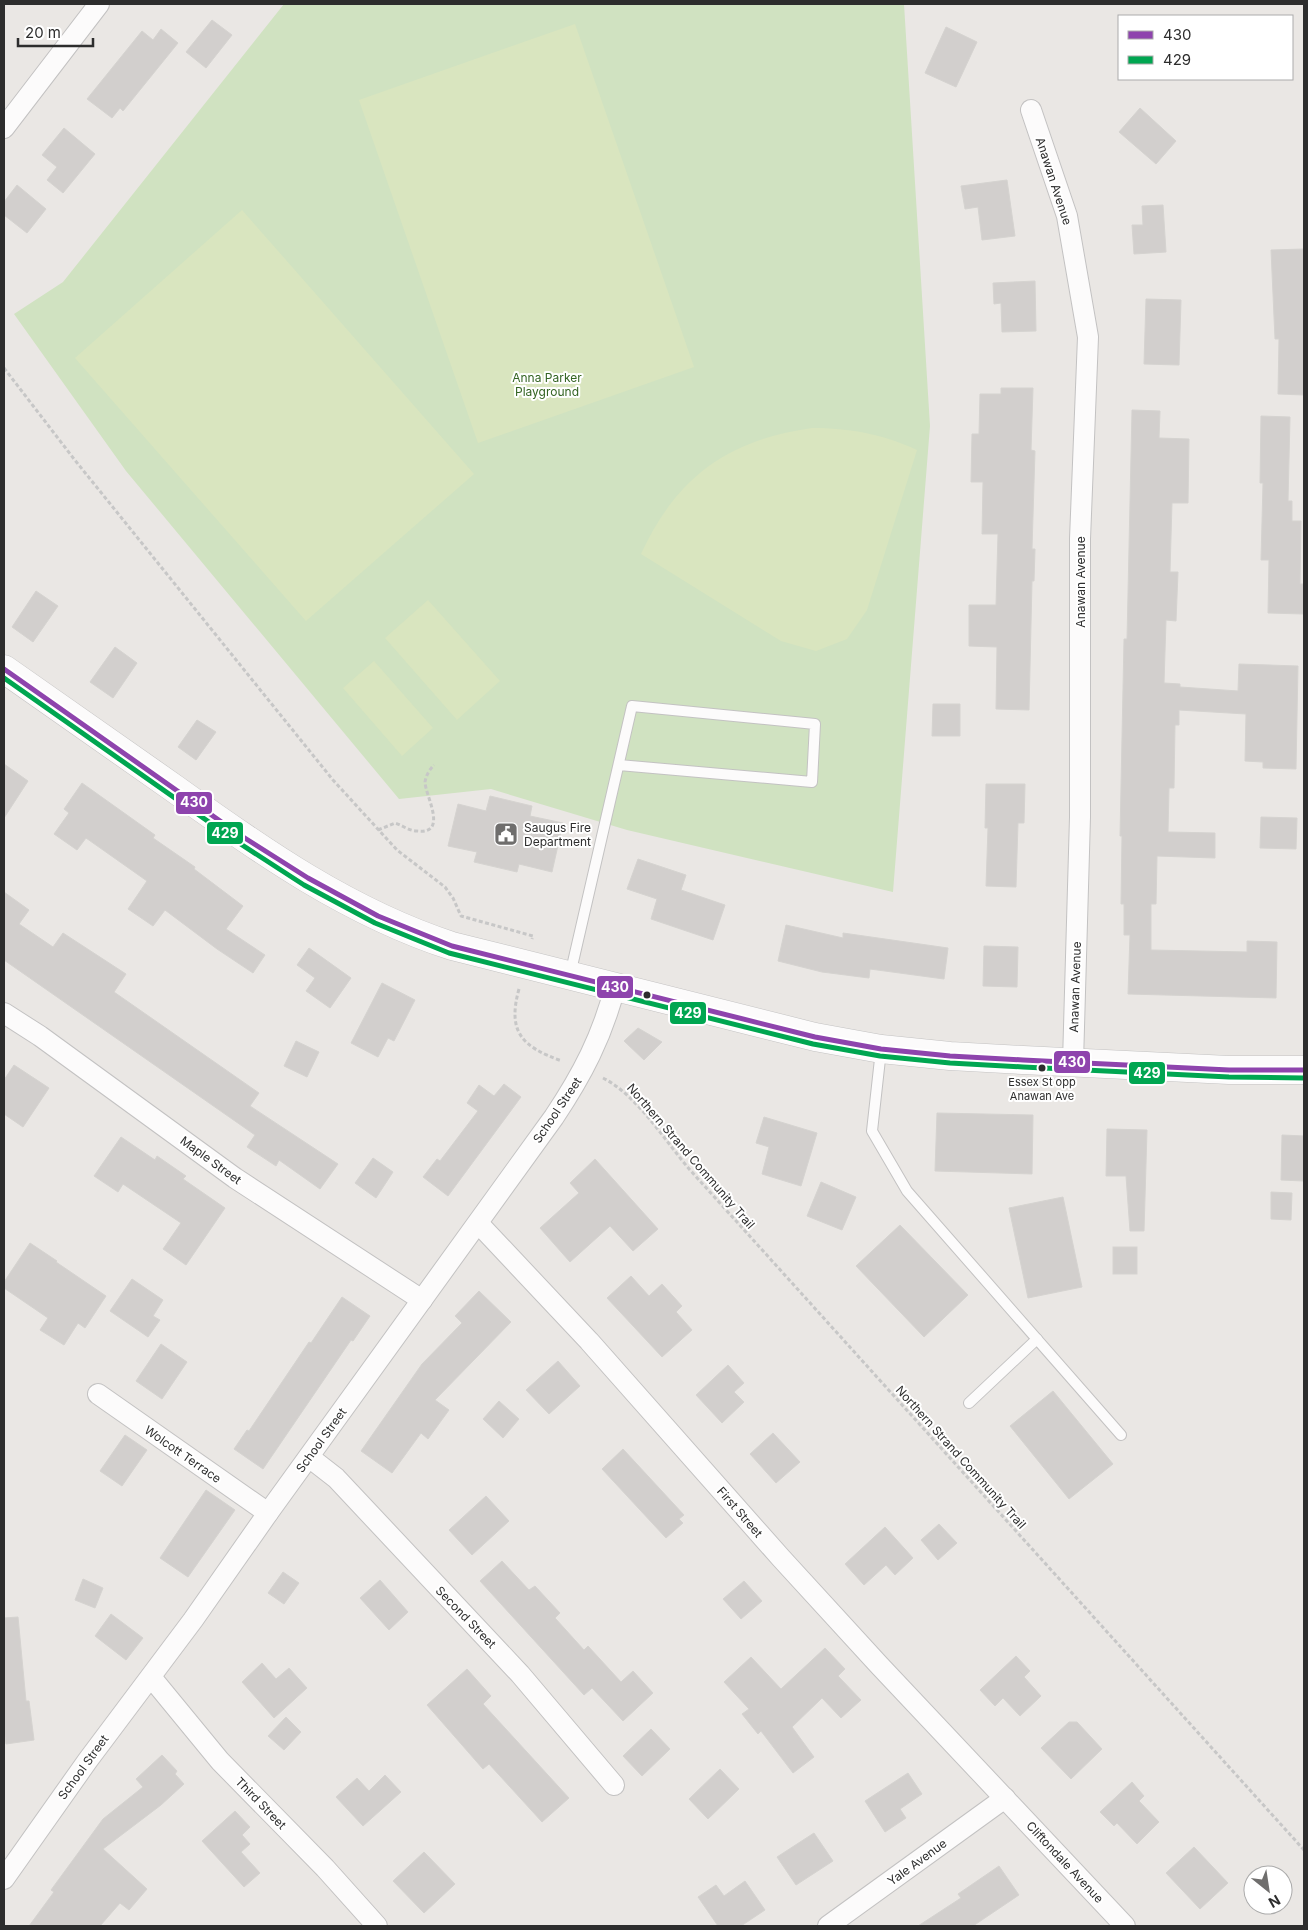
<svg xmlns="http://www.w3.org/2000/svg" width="1308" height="1930" font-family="Inter,sans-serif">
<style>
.green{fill:#d0e2c1}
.pitch{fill:#d9e5bf}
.building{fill:#d2cfcd;stroke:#d5d3d0}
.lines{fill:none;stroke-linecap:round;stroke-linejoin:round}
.service-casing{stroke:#c3c2c2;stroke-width:12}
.minor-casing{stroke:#c3c2c2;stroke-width:22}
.secondary-casing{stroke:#c3c2c2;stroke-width:29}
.path{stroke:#c7c7c7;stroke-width:3;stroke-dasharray:4 2.5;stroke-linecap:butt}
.service{stroke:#fcfbfb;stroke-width:10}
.minor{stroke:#fcfbfb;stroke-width:20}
.secondary{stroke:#fcfbfb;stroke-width:28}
.bus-1-casing{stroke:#fff;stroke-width:9}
.bus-2-casing{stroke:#fff;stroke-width:9}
.bus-1{stroke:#8e44ad;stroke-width:5}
.bus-2{stroke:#00a651;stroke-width:5}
.bus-dot{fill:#2d2d2d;stroke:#fff;stroke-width:2}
.labels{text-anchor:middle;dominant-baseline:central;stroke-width:4;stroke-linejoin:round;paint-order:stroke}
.bus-label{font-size:11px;fill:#2d2d2d;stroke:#fff}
.street-label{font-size:12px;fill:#2d2d2d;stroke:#fff}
.park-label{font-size:12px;fill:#346423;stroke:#fff}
.poi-label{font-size:12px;fill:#2d2d2d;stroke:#fff;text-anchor:start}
.line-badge{stroke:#fff;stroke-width:2}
.badge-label{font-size:14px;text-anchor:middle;font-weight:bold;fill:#fff}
</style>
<rect width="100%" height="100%" fill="#eae7e4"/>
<polygon class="green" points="284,4 904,4 930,426 893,892 627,830 491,789 399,799 126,471 14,314 63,282"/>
<g class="pitch">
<polygon points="575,24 694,367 478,443 359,100"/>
<polygon points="242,210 474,474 306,621 75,358"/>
<path d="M 812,428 C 850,428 882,434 917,450 L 867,610 L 847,639 L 816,651 L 781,641 L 641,554 C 677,476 728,440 812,428 Z"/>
<polygon points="428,600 500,681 457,720 385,638"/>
<polygon points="374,661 433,728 402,756 343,688"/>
</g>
<g class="building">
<polygon points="212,20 232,35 206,68 186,52"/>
<polygon points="946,27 977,42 956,87 925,73"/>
<polygon points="161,29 178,43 123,111 120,108 112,118 87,99 142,31 153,40"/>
<polygon points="1140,108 1176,141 1156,164 1119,132"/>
<polygon points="64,128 95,154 63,193 47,180 57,167 42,155"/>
<polygon points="1007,180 1015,236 982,240 978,207 965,209 961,186"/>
<polygon points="17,185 46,209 27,233 4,215 4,202"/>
<polygon points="1163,205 1166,252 1134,254 1132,225 1143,225 1142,206"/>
<polygon points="1304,249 1304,395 1278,394 1279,339 1275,339 1271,250"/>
<polygon points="1035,281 1036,331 1002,332 1001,303 994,304 993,283"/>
<polygon points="1146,299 1181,300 1179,365 1144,364"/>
<polygon points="1001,388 1033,388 1031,450 1035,451 1032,549 1035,549 1034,581 1032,581 1029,710 996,709 997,647 969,646 969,605 996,605 998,534 982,534 983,482 971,482 972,434 979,434 980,394 1001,394"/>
<polygon points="1132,410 1160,411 1159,438 1189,439 1188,503 1172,503 1170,572 1178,572 1176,621 1166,620 1164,683 1180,684 1180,687 1238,691 1239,664 1298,666 1296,769 1263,768 1263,762 1245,761 1246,714 1179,710 1179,725 1175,725 1174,788 1169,788 1168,832 1215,833 1215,858 1157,856 1156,904 1151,904 1151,950 1247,952 1247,941 1277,942 1276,998 1128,994 1130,935 1124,935 1124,904 1121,904 1122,836 1120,836 1124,639 1127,639"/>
<polygon points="1261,416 1290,417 1288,501 1292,501 1292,521 1301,521 1300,584 1304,584 1303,614 1268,613 1269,560 1261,560 1263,483 1260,483"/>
<polygon points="36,591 58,606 33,642 12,627"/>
<polygon points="115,647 137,663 113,698 90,682"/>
<polygon points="933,704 960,704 960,736 932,736"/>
<polygon points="197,720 216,732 196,760 178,747"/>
<polygon points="4,764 28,781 4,818"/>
<polygon points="82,783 155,835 153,838 195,867 194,869 243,906 226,929 265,955 253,973 217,949 165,910 153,926 128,909 147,881 86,838 77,850 54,834 69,813 64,809"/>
<polygon points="986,784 1025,784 1024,823 1018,823 1016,887 986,886 988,828 985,828"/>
<polygon points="490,796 532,806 530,816 563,823 552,872 519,864 517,872 474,862 477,852 448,846 458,804 486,811"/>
<polygon points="1261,817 1297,818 1296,849 1260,848"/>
<polygon points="638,859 686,875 681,890 725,905 713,940 651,919 657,899 627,889"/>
<polygon points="4,892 29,910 19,924 53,947 63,933 126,974 114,992 259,1093 250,1106 338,1164 320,1189 279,1160 276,1166 247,1147 255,1135 4,960"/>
<polygon points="786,925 843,938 843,933 948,948 944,979 870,969 869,978 822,972 778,961"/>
<polygon points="984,946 1018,947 1017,987 983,986"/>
<polygon points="309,948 351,978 330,1008 306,991 315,978 297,965"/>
<polygon points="382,983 415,1000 394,1041 388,1038 378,1057 351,1043"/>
<polygon points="638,1028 662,1042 644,1060 624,1041"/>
<polygon points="296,1041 319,1052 307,1077 284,1066"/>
<polygon points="14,1065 49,1088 23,1127 4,1114 4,1080"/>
<polygon points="504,1084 521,1097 448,1196 423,1177 437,1159 440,1161 478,1111 467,1103 479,1085 494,1096"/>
<polygon points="937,1113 1033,1115 1032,1174 935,1171"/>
<polygon points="764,1117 817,1133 801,1186 762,1174 769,1147 756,1143"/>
<polygon points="1107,1129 1147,1130 1144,1231 1130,1231 1126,1176 1106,1176"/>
<polygon points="1282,1135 1304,1136 1304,1181 1281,1180"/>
<polygon points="121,1137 155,1160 157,1156 186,1176 183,1179 225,1208 186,1265 163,1249 181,1223 123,1184 118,1192 94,1176"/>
<polygon points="373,1158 393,1172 376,1198 355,1183"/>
<polygon points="595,1159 658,1229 633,1251 610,1226 570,1262 540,1228 579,1193 570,1183"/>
<polygon points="821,1182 856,1197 842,1230 807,1216"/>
<polygon points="1271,1192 1292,1193 1291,1220 1271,1219"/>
<polygon points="1063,1197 1082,1287 1028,1298 1009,1208"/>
<polygon points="900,1225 968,1295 924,1337 856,1266"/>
<polygon points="30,1243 57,1261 56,1262 106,1296 85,1328 78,1323 64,1345 40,1330 48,1318 4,1288 4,1282"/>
<rect x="1113" y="1247" width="24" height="27"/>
<polygon points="631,1276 649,1296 662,1284 682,1306 676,1312 692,1330 662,1357 607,1298"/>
<polygon points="132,1279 163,1300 153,1316 160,1320 148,1337 110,1311"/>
<polygon points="479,1291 511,1322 435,1400 449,1410 428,1439 421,1433 392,1473 361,1451 422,1364 462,1323 455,1316"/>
<polygon points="342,1297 370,1316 353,1341 351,1340 263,1469 234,1449 247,1430 249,1431 309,1342 311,1343"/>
<polygon points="161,1344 187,1362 162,1399 136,1381"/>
<polygon points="558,1361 580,1386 549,1414 526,1390"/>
<polygon points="728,1365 744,1383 734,1392 744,1402 722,1423 696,1395"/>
<polygon points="1053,1391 1113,1464 1069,1499 1010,1426"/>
<polygon points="499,1401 519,1419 503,1438 483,1419"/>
<polygon points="773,1433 800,1462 776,1483 750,1454"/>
<polygon points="125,1435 147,1450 122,1486 100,1471"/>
<polygon points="623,1449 684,1515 679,1519 683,1523 666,1538 602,1469"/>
<polygon points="206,1490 235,1510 188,1577 160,1558"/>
<polygon points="486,1496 509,1521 472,1555 449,1530"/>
<polygon points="939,1524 957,1543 938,1560 921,1540"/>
<polygon points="885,1527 913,1558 895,1575 886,1565 864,1585 845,1564"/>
<polygon points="502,1561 529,1590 535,1586 560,1613 555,1618 584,1650 588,1646 621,1682 633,1671 653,1693 623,1721 592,1688 584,1695 480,1581"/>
<polygon points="283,1572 299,1583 284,1604 268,1593"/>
<polygon points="83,1579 103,1588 95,1608 75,1600"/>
<polygon points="380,1580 408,1612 389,1630 360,1598"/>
<polygon points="744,1581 762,1601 741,1619 723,1599"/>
<polygon points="111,1614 143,1638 126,1660 95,1636"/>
<polygon points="18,1617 26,1701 29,1701 34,1740 6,1744 4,1729 4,1618"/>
<polygon points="825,1648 845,1669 838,1676 861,1700 841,1718 822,1698 792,1727 814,1757 793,1773 761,1731 758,1734 742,1714 749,1709 724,1682 751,1657 781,1689"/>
<polygon points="1016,1656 1030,1671 1024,1677 1041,1696 1020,1716 1003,1698 995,1706 980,1690"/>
<polygon points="262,1663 276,1679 289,1668 307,1688 274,1718 242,1682"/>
<polygon points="467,1669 491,1696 483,1704 569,1798 542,1822 489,1764 483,1769 427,1705"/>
<polygon points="286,1717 301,1732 284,1750 268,1736"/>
<polygon points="1069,1722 1077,1722 1102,1749 1071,1779 1041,1748"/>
<polygon points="651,1729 670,1749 642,1776 623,1756"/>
<polygon points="162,1755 177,1771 175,1774 184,1784 161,1805 103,1849 147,1889 129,1910 120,1903 100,1926 29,1926 54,1892 51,1890 103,1819 143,1787 136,1779"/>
<polygon points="720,1769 739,1789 708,1819 689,1799"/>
<polygon points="908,1773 922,1794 900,1809 906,1818 885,1832 865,1801"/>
<polygon points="385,1775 401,1792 363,1826 336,1797 357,1778 369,1791"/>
<polygon points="1132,1782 1144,1796 1139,1801 1159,1822 1137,1844 1117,1823 1114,1826 1100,1812"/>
<polygon points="235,1811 250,1827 242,1835 250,1844 241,1852 260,1873 244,1887 202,1841"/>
<polygon points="814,1833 833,1861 796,1885 777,1857"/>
<polygon points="1194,1847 1228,1883 1200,1909 1166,1873"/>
<polygon points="424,1852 455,1884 424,1913 393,1881"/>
<polygon points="999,1866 1019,1895 973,1926 918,1926 961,1898 958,1894"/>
<polygon points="745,1881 765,1910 741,1926 718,1926 698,1897 716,1885 724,1896"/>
</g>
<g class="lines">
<g class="service-casing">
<g id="service">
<polyline points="570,975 632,706 815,724 812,782 619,765"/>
<polyline points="881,1050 872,1131 907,1191 1121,1435"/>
<polyline points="969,1403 1037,1339"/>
</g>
</g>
<g class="minor-casing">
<g id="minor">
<polyline points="1031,110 1067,216 1088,337 1080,539 1080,817 1073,1062"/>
<polyline points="4,128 99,4"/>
<polyline points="4,1013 40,1036 235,1178 422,1300"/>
<polyline points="478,1223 589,1341 781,1558 879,1665 1125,1926"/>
<polyline points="98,1394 268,1513"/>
<polyline points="309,1457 336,1478 520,1674 614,1785"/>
<polyline points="151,1677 220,1761 325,1868 377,1926"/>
<path d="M 4,1879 L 88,1760 L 193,1620 L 268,1513 L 554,1117 C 582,1075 602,1037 615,987"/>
<polyline points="828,1926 1005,1798"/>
</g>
</g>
<g class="secondary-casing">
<path id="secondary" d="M 4,669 C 61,709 118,749 175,789 C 261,851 350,913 452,946 L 815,1037 L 881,1049 L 950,1056 L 1023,1060 L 1229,1070 L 1304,1070"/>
</g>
<g class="path">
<polyline points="4,368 74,459 333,780 397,850 445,887 453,898 461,916 533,936 532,939"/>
<path d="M 378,830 L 395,823 C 402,825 409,831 417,831 C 449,835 425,795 425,782 C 426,775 430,769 434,765"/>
<path d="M 519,989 C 507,1032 522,1047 562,1061"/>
<path d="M 603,1078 C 637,1095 665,1141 690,1170 L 1304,1850"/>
</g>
<use href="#service" class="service"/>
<use href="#minor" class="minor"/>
<use href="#secondary" class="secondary"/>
<g class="bus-1-casing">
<polyline id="bus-1" points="4,669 240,835 308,878 378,916 452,946 815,1037 881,1049 950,1056 1023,1060 1229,1070 1304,1070"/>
</g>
<g class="bus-2-casing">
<polyline id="bus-2" points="4,678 236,841 304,885 375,923 449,953 813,1044 880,1056 950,1063 1023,1067 1229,1077 1304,1078"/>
</g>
<use href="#bus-1" class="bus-1"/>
<use href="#bus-2" class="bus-2"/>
</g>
<defs>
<g id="civic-square" transform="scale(1.25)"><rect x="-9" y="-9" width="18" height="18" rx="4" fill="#6f6e6d" stroke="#fff"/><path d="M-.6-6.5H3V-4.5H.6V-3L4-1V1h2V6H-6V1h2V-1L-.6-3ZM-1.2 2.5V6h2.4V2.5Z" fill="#fff"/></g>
</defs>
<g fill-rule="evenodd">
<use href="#civic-square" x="506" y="834"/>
</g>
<g class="bus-dot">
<circle cx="647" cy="995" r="4.5"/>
<circle cx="1042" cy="1068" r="4.5"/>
</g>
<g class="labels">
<g class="bus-label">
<text x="1042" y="1082">Essex St opp<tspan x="1042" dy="14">Anawan Ave</tspan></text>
</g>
<g class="street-label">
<text transform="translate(1054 181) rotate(72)">Anawan Avenue</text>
<text transform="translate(1080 582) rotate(-90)">Anawan Avenue</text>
<text transform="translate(1075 987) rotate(-88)">Anawan Avenue</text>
<text transform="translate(557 1110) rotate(-56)">School Street</text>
<text transform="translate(691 1156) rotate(49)">Northern Strand Community Trail</text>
<text transform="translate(211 1160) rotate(36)">Maple Street</text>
<text transform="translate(321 1440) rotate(-54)">School Street</text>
<text transform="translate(183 1454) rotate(35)">Wolcott Terrace</text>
<text transform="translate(961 1457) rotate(48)">Northern Strand Community Trail</text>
<text transform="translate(740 1512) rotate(49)">First Street</text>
<text transform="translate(466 1617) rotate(46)">Second Street</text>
<text transform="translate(83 1767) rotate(-54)">School Street</text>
<text transform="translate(261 1803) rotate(46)">Third Street</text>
<text transform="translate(917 1862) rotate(-36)">Yale Avenue</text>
<text transform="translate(1065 1862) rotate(47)">Cliftondale Avenue</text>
</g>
<g class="park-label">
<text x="547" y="377">Anna Parker<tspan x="547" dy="14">Playground</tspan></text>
</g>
<g class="poi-label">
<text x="524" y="827">Saugus Fire<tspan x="524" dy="14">Department</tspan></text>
</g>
</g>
<g class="line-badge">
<rect x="175" y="791" width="38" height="24" rx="5" fill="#8e44ad"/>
<rect x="206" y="821" width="38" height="24" rx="5" fill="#00a651"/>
<rect x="596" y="975" width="38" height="24" rx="5" fill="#8e44ad"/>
<rect x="669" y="1001" width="38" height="24" rx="5" fill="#00a651"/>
<rect x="1053" y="1050" width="38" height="24" rx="5" fill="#8e44ad"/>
<rect x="1128" y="1061" width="38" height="24" rx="5" fill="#00a651"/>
</g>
<g class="badge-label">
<text x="194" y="807">430</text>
<text x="225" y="838">429</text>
<text x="615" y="992">430</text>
<text x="688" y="1018">429</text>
<text x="1072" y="1067">430</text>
<text x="1147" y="1078">429</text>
</g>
<rect width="1308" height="1930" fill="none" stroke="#2d2d2d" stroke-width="10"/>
<rect x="1118" y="15" width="175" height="65" fill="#ffffff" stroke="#ababab"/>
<rect x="1128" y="31" width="25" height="8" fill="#8e44ad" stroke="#ababab"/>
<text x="1163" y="40" font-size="15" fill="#2d2d2d">430</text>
<rect x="1128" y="56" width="25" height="8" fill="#00a651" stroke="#ababab"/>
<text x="1163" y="65" font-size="15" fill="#2d2d2d">429</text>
<g transform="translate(1268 1890) rotate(150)"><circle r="24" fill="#ffffff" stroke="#ababab"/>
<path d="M0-4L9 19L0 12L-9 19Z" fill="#6f6e6d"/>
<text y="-8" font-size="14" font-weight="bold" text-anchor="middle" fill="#2d2d2d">N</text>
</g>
<path d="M18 38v8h75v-8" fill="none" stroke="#2d2d2d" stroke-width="2.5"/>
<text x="25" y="38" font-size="15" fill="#2d2d2d" stroke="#ffffff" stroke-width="4" paint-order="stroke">20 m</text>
</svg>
